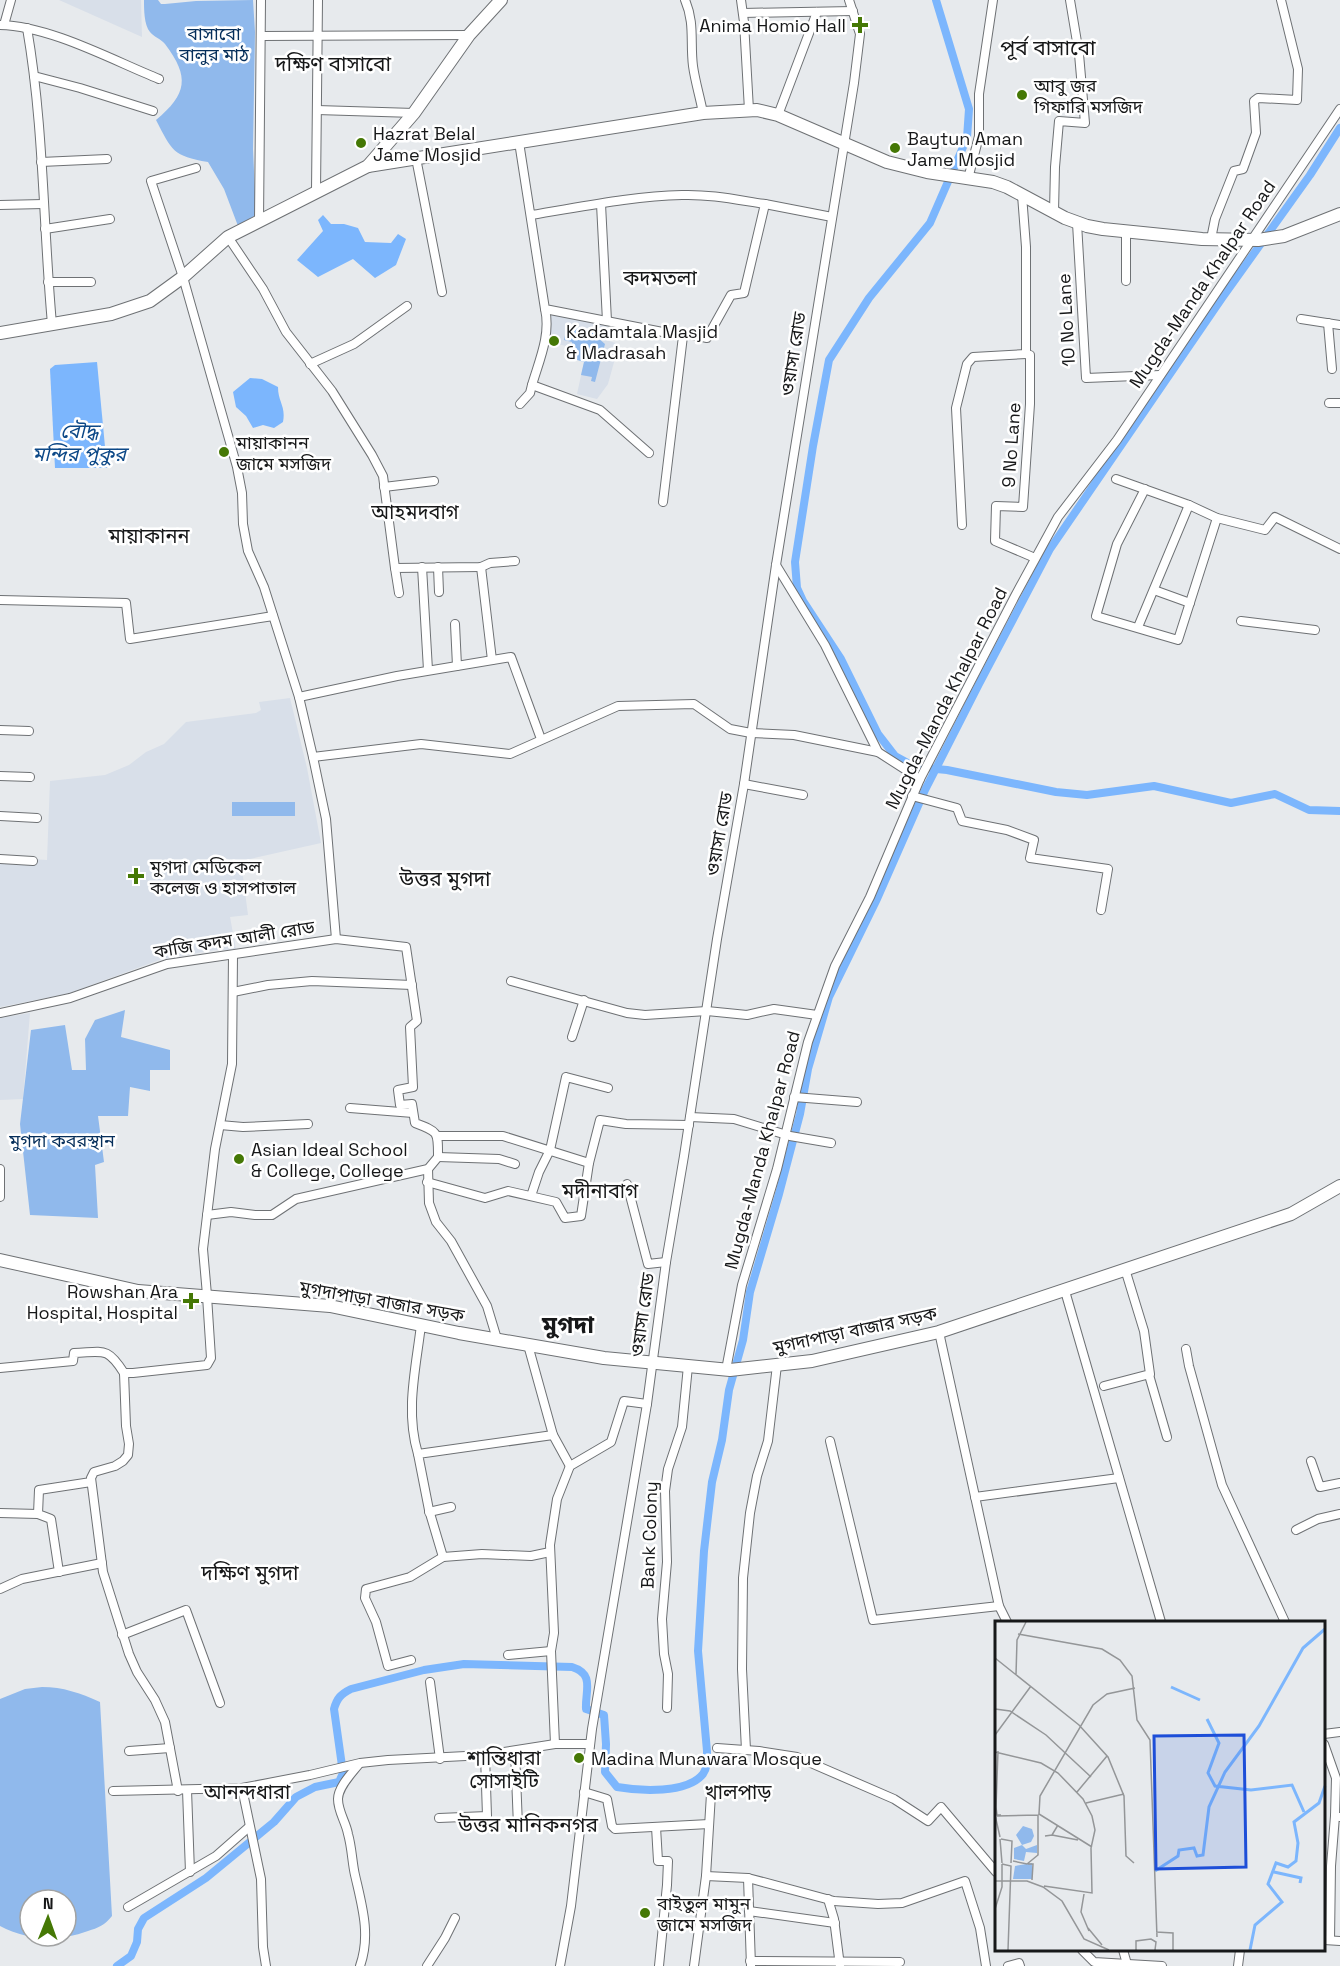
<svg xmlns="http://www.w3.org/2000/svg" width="1340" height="1966" font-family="'Space Grotesk','Noto Sans Bengali',sans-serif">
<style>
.built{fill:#d8dfe9}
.green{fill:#90b9ec;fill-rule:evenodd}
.water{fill:#7cb6fd}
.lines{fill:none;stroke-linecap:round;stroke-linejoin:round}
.canal{stroke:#7cb6fd;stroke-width:8}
.street-casing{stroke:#6e7174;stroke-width:10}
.secondary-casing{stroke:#6e7174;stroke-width:14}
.street{stroke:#fff;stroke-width:8}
.secondary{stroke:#fff;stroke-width:12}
.poi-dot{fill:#457805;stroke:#fff;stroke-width:2}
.labels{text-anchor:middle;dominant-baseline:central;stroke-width:5;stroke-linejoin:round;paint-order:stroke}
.poi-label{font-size:18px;fill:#171819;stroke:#fff;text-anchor:start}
.park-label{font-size:18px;fill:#052e5a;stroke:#fff}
.street-label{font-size:18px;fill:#171819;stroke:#fff}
.neighbourhood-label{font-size:20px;fill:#171819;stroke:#fff}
.water-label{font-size:20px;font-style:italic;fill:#0c4887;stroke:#fff}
.quarter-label{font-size:21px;fill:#171819;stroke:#fff}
.district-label{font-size:24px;font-weight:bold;fill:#171819;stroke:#fff}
.inset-river{fill:none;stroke:#7cb6fd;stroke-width:3}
.inset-road{fill:none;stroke:#949698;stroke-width:1.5}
.view{fill:#1d4ed8;fill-opacity:0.15;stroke:#1d4ed8;stroke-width:3}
.inset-edge{fill:none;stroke:#171819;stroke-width:3}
</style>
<rect width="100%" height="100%" fill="#e7eaed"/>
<g class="built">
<polygon points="59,0 141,0 142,37"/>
<polygon points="549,311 608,322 606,340 619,344 608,384 597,399 577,394 584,362 571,358 571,347 543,341"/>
<polygon points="290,698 307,768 321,843 241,861 248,915 230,917 236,950 215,950 162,959 67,994 0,1007 0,857 47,860 50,781 105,775 129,765 146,752 164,744 186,722 256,713 261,710 259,702"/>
<polygon points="30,1013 23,1099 0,1100 0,1018"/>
</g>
<g class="green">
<path d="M 144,0 L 158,0 L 161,4 L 165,4 L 196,1 L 253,0 L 255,32 L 253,149 L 256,215 L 238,226 L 224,189 L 208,162 C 173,156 172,151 156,120 C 187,94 190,77 165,44 C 161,39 154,37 150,32 C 144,25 144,9 144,0 Z"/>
<polygon points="567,326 600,332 598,338 605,344 595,382 591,381 592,377 581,375 584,362 571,358 572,342 564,340"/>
<rect x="232" y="802" width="63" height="14"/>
<polygon points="125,1010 121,1037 170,1050 170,1070 150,1070 150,1091 130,1087 128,1116 98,1116 104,1162 95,1165 98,1218 30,1215 20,1124 31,1030 65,1025 72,1070 86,1070 85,1039 95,1020"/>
<path d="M 42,1687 C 63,1687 80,1693 100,1702 L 112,1916 C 105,1925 98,1928 88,1931 C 58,1942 29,1941 0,1926 L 0,1699 L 25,1689 ZM 30,1900 L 66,1900 L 66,1936 L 30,1936 Z"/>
</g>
<g class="water">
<polygon points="323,215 331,224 344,224 358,228 365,242 391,243 398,234 406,239 396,265 375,278 353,259 318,277 297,260 323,231 318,220"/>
<polygon points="97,362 107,468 55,468 50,369 55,365"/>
<path d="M 250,378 L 262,379 L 278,387 C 278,402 286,406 283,422 L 274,428 L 263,425 L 253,428 L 246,416 L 236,407 L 233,392 Z"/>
</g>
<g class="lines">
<g class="canal">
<polyline points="936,0 969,109 967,138 930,223 869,298 829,360 813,446 795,562 797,588 803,601 841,659 878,734 895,756 915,767 947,770 1056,792 1087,795 1154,786 1231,803 1275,794 1309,810 1340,811"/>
<path d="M 117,1966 L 131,1956 L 137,1942 L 138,1929 L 144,1918 L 206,1878 L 274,1822 L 296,1797 L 315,1787 L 339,1782 L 343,1773 L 334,1709 C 337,1698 341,1694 351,1689 L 424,1670 L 464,1664 L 572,1667 C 595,1674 585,1691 586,1709 L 604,1715 L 606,1744 L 605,1772 L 617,1787 C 640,1791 687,1794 703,1774 C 708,1767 707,1759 707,1751 L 698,1651 L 704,1551 L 712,1482 L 722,1440 L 729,1390 L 743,1340 L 750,1292 L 779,1194 L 800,1114 L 808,1069 L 829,997 L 877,899 L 925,790 L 979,684 L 1050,549 L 1222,298 L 1310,175 L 1340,128"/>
</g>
<g class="street-casing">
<g id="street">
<path d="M 685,0 C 695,23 690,42 693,66 C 695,81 700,97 703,113"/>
<polyline points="741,0 744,22 749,110"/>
<polyline points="743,13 853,11"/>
<path d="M 0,25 C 50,26 112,60 159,79"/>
<polyline points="4,25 11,0"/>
<path d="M 27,28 C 44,126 43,225 52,324"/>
<polyline points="261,36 469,35"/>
<polyline points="34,76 80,88 153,111"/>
<polyline points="317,110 414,113"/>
<polyline points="778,115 817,12"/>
<path d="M 519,142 L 545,309 L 683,336 L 688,334 L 707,338 L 731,295 L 744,293 L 765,204 C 738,200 710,194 682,195 C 632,196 581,207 531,215"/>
<polyline points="416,158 442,292"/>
<polyline points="41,162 107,159"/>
<polyline points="196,168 151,181 183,277 237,467 242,493 243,524 248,551 264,587 299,697 313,757 326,819 336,939"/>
<polyline points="968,179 979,136 979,94 993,0"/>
<polyline points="316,191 318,0"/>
<polyline points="601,204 607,321"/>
<polyline points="765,204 832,217"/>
<polyline points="0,205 43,204"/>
<polyline points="1054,212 1055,167 1059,121 1085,123 1079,54 1070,0"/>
<polyline points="259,221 261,0"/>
<polyline points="1077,223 1086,378 1160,375"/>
<polyline points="45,229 110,219"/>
<polyline points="1126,231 1126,281"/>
<polyline points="228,237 263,289 286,332 332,391 372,455 383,476 395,568"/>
<polyline points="1211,239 1215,219 1234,171 1243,169 1256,133 1254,101 1258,98 1297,100 1298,69 1281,0"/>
<polyline points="48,282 91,282"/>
<polyline points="1301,319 1340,325"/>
<polyline points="1328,323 1332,369"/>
<polyline points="1026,354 1030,355 1030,404 1023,507 996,506 995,541 1035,558"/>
<polyline points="310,364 354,344 407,306"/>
<polyline points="532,385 600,410 649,453"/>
<polyline points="1329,403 1340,403"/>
<path d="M 520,404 L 530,393 L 532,385 C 539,361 551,335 545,309"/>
<polyline points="1116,479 1189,505 1217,518 1265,530 1275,517 1340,549"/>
<polyline points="384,487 434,481"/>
<polyline points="1145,489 1117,544 1096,616 1178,640 1217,518"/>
<polyline points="663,502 683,336"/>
<polyline points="962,525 956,408 967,364 973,357 1026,354 1026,247 1022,195"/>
<polyline points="776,565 825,645 878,752"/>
<polyline points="422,567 428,670"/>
<polyline points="438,567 439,592"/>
<polyline points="481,567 492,660"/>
<polyline points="1154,590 1190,603"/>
<polyline points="399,593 395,568 481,567 490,563 515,561"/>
<polyline points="0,600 126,603 130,639 273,616"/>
<polyline points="1241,621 1315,630"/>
<polyline points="455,624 457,666"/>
<polyline points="1138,627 1189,505"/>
<polyline points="299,697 397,676 511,657 541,739"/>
<polyline points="0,730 29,731"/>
<polyline points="313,757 421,744 510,754 618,706 694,704 730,729 751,733 794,735 878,752 920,779"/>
<polyline points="0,776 30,777"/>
<polyline points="744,784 803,795"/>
<polyline points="912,796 957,808 962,821 1007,830 1034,840 1030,858 1108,869 1101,910"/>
<polyline points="0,816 37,818"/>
<polyline points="0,859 33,861"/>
<polyline points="511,981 627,1013 645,1015 707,1011 747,1015 774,1009 817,1015"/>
<polyline points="233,992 268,985 312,981 412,985"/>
<path d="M 0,1013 L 70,998 L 167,964 L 336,939 L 406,947 L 417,1021 L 410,1027 L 413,1087 L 398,1090 L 400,1105 L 412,1104 L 415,1123 C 439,1132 438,1132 438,1157 L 428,1169 L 296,1199 L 272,1215 L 255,1215 L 231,1212 L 207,1215"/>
<polyline points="572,1037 584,1000"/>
<polyline points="794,1097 857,1102"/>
<polyline points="350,1108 413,1113"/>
<polyline points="690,1117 734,1119 790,1136 831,1143"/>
<polyline points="220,1125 243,1127 308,1124"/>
<polyline points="438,1136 503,1136 589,1163"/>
<polyline points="438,1157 499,1159 515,1164"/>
<polyline points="0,1169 0,1197"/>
<polyline points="428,1169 429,1203 436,1222 451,1241 487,1306 497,1339"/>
<polyline points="427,1182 485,1198 508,1191 556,1202 565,1218 581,1216 589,1163 600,1120 626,1124 689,1125"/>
<polyline points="627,1184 648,1264 666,1262"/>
<polyline points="531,1196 539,1172 550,1150 566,1077 608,1088"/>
<polyline points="1065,1291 1161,1622"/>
<polyline points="207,1295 203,1249 215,1149 232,1064 233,955"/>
<polyline points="939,1332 999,1606 1007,1622"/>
<polyline points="528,1345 553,1435 570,1466"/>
<polyline points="1186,1349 1189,1366 1222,1485 1285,1622"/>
<path d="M 0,1368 L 73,1361 L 74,1353 C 103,1352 107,1346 124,1373"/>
<polyline points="726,1370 742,1285 777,1169 808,1042 835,966 870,897 920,779 1015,596 1058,517 1117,440 1340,109"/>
<polyline points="124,1373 126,1426 129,1444 128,1455 123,1461 115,1466 94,1472 91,1478 103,1572 129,1654 137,1672 155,1700 165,1722 178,1791"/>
<polyline points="124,1373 133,1373 207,1365 211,1358 207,1296"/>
<polyline points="1149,1375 1167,1437"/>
<polyline points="1104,1386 1150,1374 1144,1331 1125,1269"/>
<polyline points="830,1441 873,1620 999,1606"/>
<path d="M 418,1454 C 405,1411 416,1368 421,1325"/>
<polyline points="1311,1461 1320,1487 1340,1483"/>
<polyline points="975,1497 1119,1478"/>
<polyline points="429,1512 451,1507"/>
<polyline points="0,1513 38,1514"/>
<polyline points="1296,1530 1318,1519 1340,1514"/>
<polyline points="443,1557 429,1510 418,1454 553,1435"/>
<polyline points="59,1572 51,1519 38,1514 39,1490 91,1482"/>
<polyline points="0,1589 22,1579 102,1563"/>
<polyline points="122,1635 186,1610 220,1703"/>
<polyline points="508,1655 551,1651"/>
<polyline points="411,1660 388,1666 376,1622 365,1598 366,1589 410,1577 443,1557 482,1554 531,1556 550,1552"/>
<polyline points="430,1682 440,1759"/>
<polyline points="667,1708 668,1674 664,1654 662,1619 667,1562 665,1491 668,1469 682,1427 688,1366"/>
<polyline points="1324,1734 1340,1732"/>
<polyline points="555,1744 551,1651 554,1633 550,1545 557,1499 570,1466 611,1442 624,1401 647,1404"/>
<polyline points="1324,1744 1336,1778 1335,1816 1340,1817"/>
<polyline points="717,1748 759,1751 797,1757 894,1799 928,1821 941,1807 996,1872"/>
<polyline points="746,1750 742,1669 743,1578 750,1513 757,1476 768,1441 777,1365"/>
<polyline points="129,1751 170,1748"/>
<polyline points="515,1751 518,1826"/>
<path d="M 359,1764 C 352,1773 338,1787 338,1799 C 338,1812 346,1822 348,1834 C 352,1848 352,1862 355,1875 C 362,1906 371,1935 360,1966"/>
<polyline points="242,1788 261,1879 263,1947 266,1966"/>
<polyline points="187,1790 190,1872"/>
<polyline points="113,1791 242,1788 310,1775 360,1763 388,1760 485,1755 555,1744 590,1744"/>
<polyline points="584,1792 607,1799 612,1826 615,1829 709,1824"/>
<polyline points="439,1818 487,1816 485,1755"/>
<polyline points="656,1827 658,1861 668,1861 667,1885 659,1966"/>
<polyline points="706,1876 748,1878 834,1901 878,1904 902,1903 965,1881 980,1928 986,1966"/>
<polyline points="748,1878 751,1966"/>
<polyline points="828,1899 834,1919 840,1966"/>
<polyline points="128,1907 216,1856 249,1827"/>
<polyline points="749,1911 835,1923"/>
<polyline points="1324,1940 1340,1941"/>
<polyline points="1330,1940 1331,1866 1335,1816"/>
<polyline points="1082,1950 1094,1962 1162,1966"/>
<polyline points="1123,1950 1127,1964"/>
<polyline points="750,1961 900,1962"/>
<polyline points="427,1966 445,1938 455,1918"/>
<polyline points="560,1966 571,1906 592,1729 647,1404 666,1262 684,1156 717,939 744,784 776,565 854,83 860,34 849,0"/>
<polyline points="694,1966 706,1876 711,1794"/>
<polyline points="1008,1966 1019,1963 1020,1966"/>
<polyline points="1238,1966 1240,1950"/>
</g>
</g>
<g class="secondary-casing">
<g id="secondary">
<polyline points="368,166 703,113 757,110 778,115 887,162 927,172 993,182 1007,187 1065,218 1087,226 1103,229 1202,239 1258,240 1284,236 1340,214"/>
<polyline points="0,333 111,314 150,301 183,277 228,237 368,166 414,113 469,35 501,0"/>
<polyline points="0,1260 138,1291 330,1306 459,1333 604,1358 730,1370 812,1361 939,1332 1291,1214 1340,1186"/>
</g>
</g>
<use href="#street" class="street"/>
<use href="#secondary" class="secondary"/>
</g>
<g class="poi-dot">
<path d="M857 16h6v6h6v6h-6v6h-6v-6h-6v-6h6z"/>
<circle cx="1022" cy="95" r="6"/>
<circle cx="361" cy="143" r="6"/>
<circle cx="895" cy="148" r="6"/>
<circle cx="554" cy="341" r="6"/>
<circle cx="224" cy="452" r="6"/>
<path d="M133 867h6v6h6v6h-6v6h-6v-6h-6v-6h6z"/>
<circle cx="239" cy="1159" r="6"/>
<path d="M188 1292h6v6h6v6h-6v6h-6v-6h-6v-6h6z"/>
<circle cx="579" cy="1758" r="6"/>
<circle cx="645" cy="1913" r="6"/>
</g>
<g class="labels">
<g class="poi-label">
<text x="846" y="25" text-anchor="end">Anima Homio Hall</text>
<text x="1034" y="85">আবু জর<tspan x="1034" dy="21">গিফারি মসজিদ</tspan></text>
<text x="373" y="133">Hazrat Belal<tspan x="373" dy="21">Jame Mosjid</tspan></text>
<text x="907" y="138">Baytun Aman<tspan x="907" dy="21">Jame Mosjid</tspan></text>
<text x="566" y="331">Kadamtala Masjid<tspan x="566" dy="21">&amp; Madrasah</tspan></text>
<text x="236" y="442">মায়াকানন<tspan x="236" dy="21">জামে মসজিদ</tspan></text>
<text x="150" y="866">মুগদা মেডিকেল<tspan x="150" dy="21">কলেজ ও হাসপাতাল</tspan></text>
<text x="251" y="1149">Asian Ideal School<tspan x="251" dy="21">&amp; College, College</tspan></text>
<text x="178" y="1291" text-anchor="end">Rowshan Ara<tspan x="178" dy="21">Hospital, Hospital</tspan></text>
<text x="591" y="1758">Madina Munawara Mosque</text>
<text x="657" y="1903">বাইতুল মামুন<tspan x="657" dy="21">জামে মসজিদ</tspan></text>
</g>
<g class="park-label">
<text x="214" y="33">বাসাবো<tspan x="214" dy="21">বালুর মাঠ</tspan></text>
<text x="62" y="1140">মুগদা কবরস্থান</text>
</g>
<g class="street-label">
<text transform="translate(1202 284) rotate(-56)">Mugda-Manda Khalpar Road</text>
<text transform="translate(1066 320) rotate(-93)">10 No Lane</text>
<text transform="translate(793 354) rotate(-81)">ওয়াসা রোড</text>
<text transform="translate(1011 445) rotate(-86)">9 No Lane</text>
<text transform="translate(946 698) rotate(-63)">Mugda-Manda Khalpar Road</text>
<text transform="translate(719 834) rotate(-80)">ওয়াসা রোড</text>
<text transform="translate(234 939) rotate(-9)">কাজি কদম আলী রোড</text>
<text transform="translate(762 1150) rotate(-75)">Mugda-Manda Khalpar Road</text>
<text transform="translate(382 1301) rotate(10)">মুগদাপাড়া বাজার সড়ক</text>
<text transform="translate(642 1315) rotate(-82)">ওয়াসা রোড</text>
<text transform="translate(855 1330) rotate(-12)">মুগদাপাড়া বাজার সড়ক</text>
<text transform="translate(649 1535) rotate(-88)">Bank Colony</text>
</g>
<g class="neighbourhood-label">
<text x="660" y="278">কদমতলা</text>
<text x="415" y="512">আহমদবাগ</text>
<text x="149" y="536">মায়াকানন</text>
<text x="600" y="1191">মদীনাবাগ</text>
<text x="504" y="1758">শান্তিধারা<tspan x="504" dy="23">সোসাইটি</tspan></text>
<text x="247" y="1792">আনন্দধারা</text>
<text x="738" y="1792">খালপাড়</text>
</g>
<g class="water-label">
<text x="79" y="431">বৌদ্ধ<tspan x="79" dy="23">মন্দির পুকুর</tspan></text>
</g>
<g class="quarter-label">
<text x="1048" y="47">পূর্ব বাসাবো</text>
<text x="333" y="63">দক্ষিণ বাসাবো</text>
<text x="445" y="878">উত্তর মুগদা</text>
<text x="250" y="1572">দক্ষিণ মুগদা</text>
<text x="528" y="1824">উত্তর মানিকনগর</text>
</g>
<g class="district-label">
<text x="568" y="1324">মুগদা</text>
</g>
</g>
<g transform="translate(995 1621)">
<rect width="330" height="330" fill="#e7eaed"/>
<path d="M 28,205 L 37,208 L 39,215 L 36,221 L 27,224 L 31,228 L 42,224 L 42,232 L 31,231 L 29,240 L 19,238 L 19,227 L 27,224 L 21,214 ZM 37,242 L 37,258 L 18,258 L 20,245 Z" fill="#90b9ec"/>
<path class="inset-river" d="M 176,66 L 205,79M 212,98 L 224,122 L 213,152 L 220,165 L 256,169 L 297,164 L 309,191M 160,250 L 183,235 L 184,229 L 199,227 L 202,235 L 208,234 L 214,186 L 230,151 L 264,105 L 308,27 L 330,8M 279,251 L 306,257 L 305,262M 255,329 L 260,304 L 287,281 L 273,263 L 281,242 L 293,246 L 301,240 L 303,222 L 299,201 L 324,182 L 330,165"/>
<path class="inset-road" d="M 23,13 L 107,28 L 125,39 L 137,55 L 142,99 L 155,119 L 162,316M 0,37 L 84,104 L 113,136 L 129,175 L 131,235 L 139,242M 21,54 L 22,19 L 31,1M 0,88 L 15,90 L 51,114 L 96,156M 0,114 L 36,65M 3,130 L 1,186 L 2,194 L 6,194M 0,131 L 46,142 L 63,152 L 88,178 L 97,195 L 100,209 L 96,227 L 97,272 L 49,265M 82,171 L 112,135M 91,182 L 129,173M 0,194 L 5,216M 2,195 L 43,194 L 43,234 L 32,243 L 18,240M 57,214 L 83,219M 50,215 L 57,214 L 63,204M 5,218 L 7,242M 6,218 L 17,220 L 16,242M 97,226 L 44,193 L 45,175 L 98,84 L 112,73 L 140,67M 7,243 L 16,245 L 13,329M 33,243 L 38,243 L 37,259M 0,260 L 32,260 L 48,266 L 67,280 L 89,318 L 114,329M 89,273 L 86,291 L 94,310M 0,288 L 7,266 L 7,243M 93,307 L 107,324M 161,311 L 178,312 L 178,329M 141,329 L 141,320 L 156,318 L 161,321 L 160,329"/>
<path class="view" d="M 249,114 L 251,246 L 161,248 L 159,115 Z"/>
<rect width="330" height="330" class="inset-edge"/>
</g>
<g transform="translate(48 1918) rotate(1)"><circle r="28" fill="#ffffff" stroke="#a2a3a3" stroke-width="1.5"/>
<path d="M0-4.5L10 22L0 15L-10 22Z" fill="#457805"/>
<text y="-9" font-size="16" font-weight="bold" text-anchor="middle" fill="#171819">N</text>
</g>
</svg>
